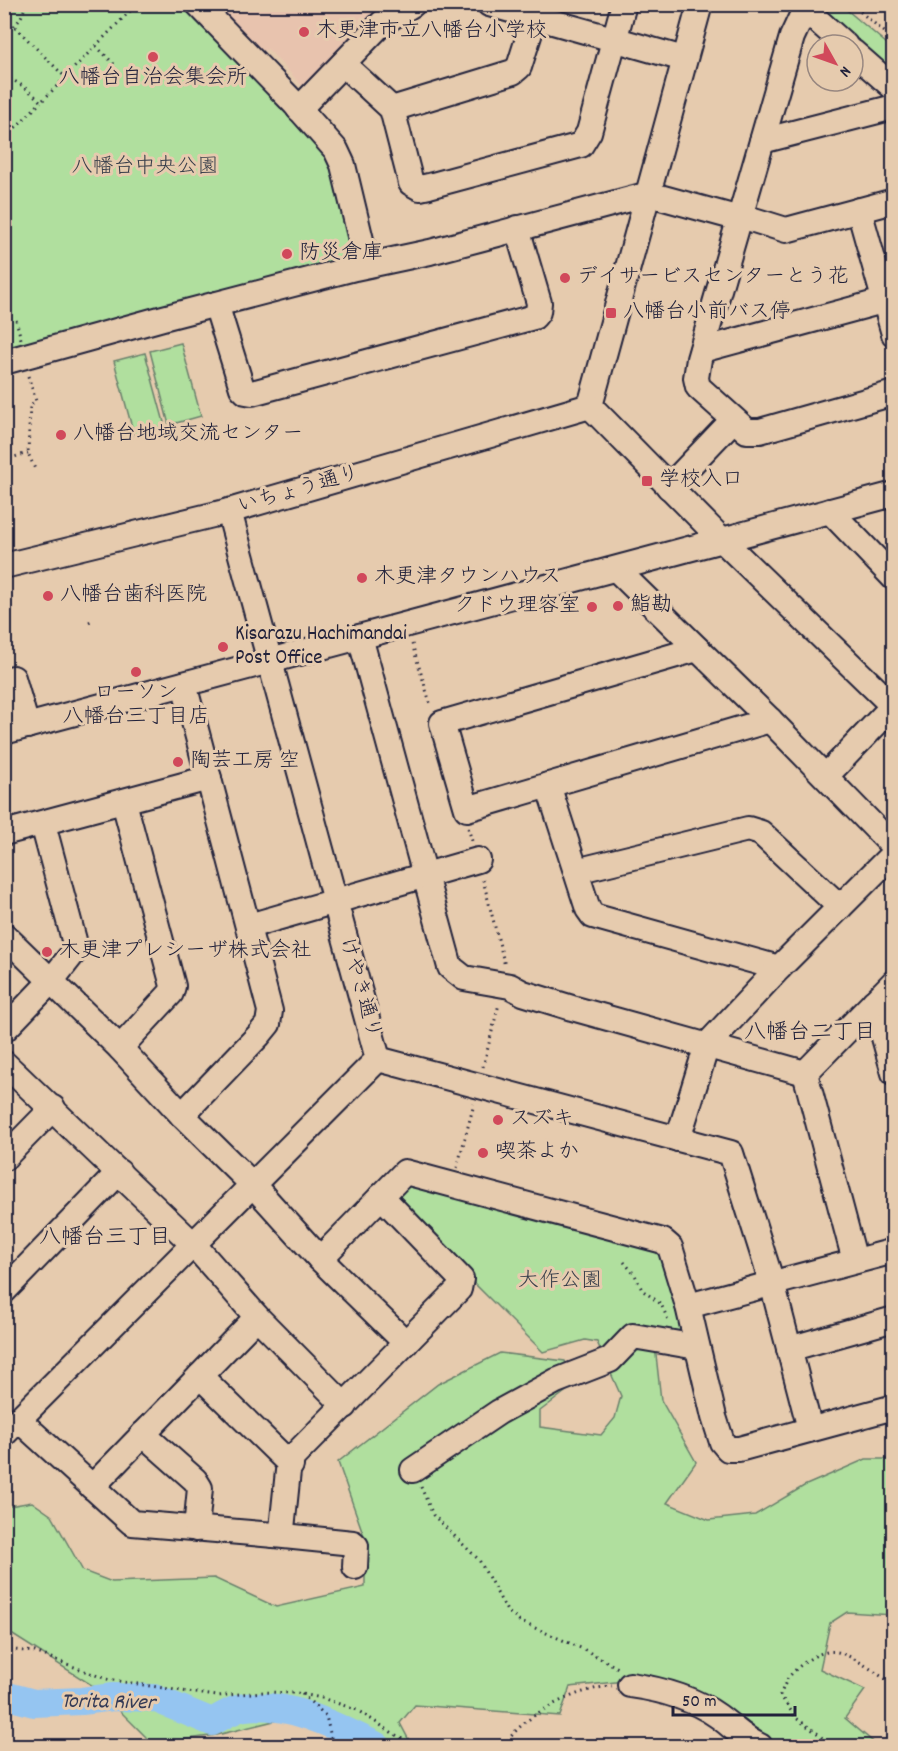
<svg xmlns="http://www.w3.org/2000/svg" width="898" height="1751" font-family="Dekko,'Klee One',sans-serif">
<style>
.built{fill:#e8c3ae}
.green{fill:#b0df9e;stroke:#69806c;stroke-width:1.5}
.lines{fill:none;stroke-linecap:round;stroke-linejoin:round}
.river{stroke:#95c5f1;stroke-width:28}
.minor-casing{stroke:#22223b;stroke-width:28}
.path{stroke:#22223b;stroke-width:3;stroke-dasharray:1.5 4.5;stroke-linecap:butt}
.minor{stroke:#e6cbae;stroke-width:24}
.poi-dot{fill:#d1495b;stroke:#e6cbae;stroke-width:2}
.labels{text-anchor:middle;dominant-baseline:central;stroke-width:6;stroke-linejoin:round;paint-order:stroke}
.poi-label{font-size:21px;fill:#22223b;stroke:#e6cbae;text-anchor:start}
.park-label{font-size:21px;fill:#373e4a;stroke:#e6cbae}
.street-label{font-size:21px;fill:#22223b;stroke:#e6cbae}
.neighbourhood-label{font-size:22px;fill:#22223b;stroke:#e6cbae}
.water-label{font-size:22px;font-style:italic;fill:#333a56;stroke:#e6cbae}
</style>
<rect width="100%" height="100%" fill="#e6cbae"/>
<filter id="ink" filterUnits="userSpaceOnUse"><feTurbulence type="fractalNoise" baseFrequency=".0167" numOctaves="2"/><feDisplacementMap in="SourceGraphic" scale="12" xChannelSelector="R" yChannelSelector="G"/><feConvolveMatrix kernelMatrix="1 2 1 2 8 2 1 2 1" color-interpolation-filters="sRGB"/></filter>
<g filter="url(#ink)">
<polygon class="built" points="218,5 396,5 305,89 268,49 263,51"/>
<g class="green">
<polygon points="5,5 182,5 327,150 354,252 349,257 5,351"/>
<polygon points="814,5 841,5 893,49 893,72"/>
<polygon points="181,343 201,416 169,425 150,351"/>
<polygon points="145,353 165,426 134,435 114,361"/>
<polygon points="403,1182 661,1243 690,1336 653,1328 661,1400 696,1462 667,1503 709,1520 755,1515 804,1486 866,1459 893,1459 893,1615 847,1612 830,1623 820,1669 865,1690 845,1718 878,1746 773,1746 761,1733 741,1717 652,1678 570,1687 560,1716 415,1705 400,1723 412,1746 358,1746 286,1718 217,1735 153,1744 98,1689 5,1630 4,1507 32,1502 52,1516 83,1571 112,1582 214,1578 276,1607 365,1587 365,1539 338,1462 438,1384 500,1353 565,1361 573,1386 540,1411 540,1427 601,1435 615,1418 621,1396 597,1342 585,1340 543,1352 395,1204 396,1191"/>
</g>
<g class="lines">
<path class="river" d="M 4,1695 L 34,1703 L 82,1701 L 113,1697 L 154,1698 L 212,1722 C 221,1717 235,1708 245,1707 C 291,1702 338,1727 377,1746"/>
<g class="minor-casing">
<g id="minor">
<polyline points="198,4 295,104 336,150 343,165 367,265"/>
<polyline points="489,4 684,59"/>
<polyline points="799,4 845,45"/>
<polyline points="805,9 792,37 699,359 696,378 698,387 747,431 760,431 894,393"/>
<polyline points="853,52 894,88"/>
<polyline points="343,64 392,109 411,183 420,188 429,186 581,145 589,132 624,4"/>
<polyline points="299,109 382,23 413,4"/>
<polyline points="392,109 513,72 519,67 539,4"/>
<polyline points="762,141 894,107"/>
<polyline points="859,210 894,334"/>
<polyline points="741,216 786,230 894,201"/>
<polyline points="216,304 242,388 246,392 252,393 534,317 538,312 539,303 517,228"/>
<polyline points="702,350 894,298"/>
<polyline points="4,362 163,318 355,268 430,252 649,194 740,219"/>
<polyline points="590,406 722,540 894,707"/>
<polyline points="590,406 700,4"/>
<polyline points="669,487 733,420"/>
<polyline points="830,511 894,578"/>
<polyline points="4,566 229,511 590,406"/>
<polyline points="616,569 770,720 894,847"/>
<polyline points="360,637 450,967 464,978 510,986 523,993 572,1008 805,1073"/>
<polyline points="697,649 442,723 467,809 770,720"/>
<polyline points="4,681 13,678 27,726"/>
<polyline points="4,732 894,494"/>
<polyline points="826,776 893,706"/>
<polyline points="548,785 588,909 593,916 779,968"/>
<polyline points="4,833 209,778"/>
<polyline points="576,871 748,829 761,833 840,907"/>
<polyline points="249,926 478,860"/>
<polyline points="4,935 120,1048 182,1115 252,1184 320,1259 406,1343"/>
<polyline points="874,1002 894,1073"/>
<polyline points="4,1030 52,980 74,952 74,940 43,824"/>
<polyline points="120,1048 171,993 173,986 124,802"/>
<polyline points="378,1059 731,1153 772,1283 810,1429"/>
<polyline points="4,1063 194,1245 257,1317 345,1406"/>
<polyline points="805,1073 855,1261"/>
<polyline points="805,1073 894,982"/>
<polyline points="182,1115 259,1035 268,1024 270,1011 184,684"/>
<polyline points="678,1139 707,1045 779,968 894,853"/>
<polyline points="4,1158 53,1108"/>
<polyline points="320,1259 405,1172 663,1241 670,1247 688,1306 714,1417 722,1442 728,1449 739,1449 894,1407"/>
<polyline points="4,1291 119,1172"/>
<polyline points="688,1306 894,1251"/>
<polyline points="789,1349 894,1319"/>
<polyline points="200,1376 291,1465"/>
<polyline points="19,1420 132,1523 274,1535 282,1529 288,1471 293,1457 459,1289 461,1279 381,1196"/>
<polyline points="4,1434 378,1059 229,511"/>
<polyline points="143,1434 195,1480 200,1488 196,1529"/>
<polyline points="413,1470 499,1412 556,1381 610,1360 633,1336 697,1347"/>
<polyline points="92,1487 257,1317"/>
<polyline points="274,1535 353,1543 356,1546 355,1567"/>
<path d="M 630,1685 C 659,1689 693,1698 718,1716 C 732,1726 744,1739 760,1746"/>
</g>
</g>
<g class="path">
<polyline points="851,4 894,40"/>
<polyline points="15,27 65,77 137,4"/>
<path d="M 4,33 C 17,26 22,18 26,4"/>
<polyline points="96,46 117,67"/>
<path d="M 4,77 C 20,82 30,91 41,102 L 65,78"/>
<polyline points="4,130 14,129 41,102"/>
<polyline points="16,320 21,339"/>
<polyline points="28,376 36,401 30,405 28,453 35,469"/>
<polyline points="4,460 28,453"/>
<polyline points="89,622 91,621"/>
<polyline points="412,644 431,706"/>
<polyline points="468,828 472,841"/>
<polyline points="483,880 505,966"/>
<polyline points="483,1067 499,1004"/>
<polyline points="457,1168 474,1104"/>
<polyline points="624,1262 635,1275 642,1290 661,1304 669,1322"/>
<polyline points="421,1487 433,1515 479,1560 507,1611 519,1621 583,1649 620,1669"/>
<polyline points="4,1649 35,1652 106,1679 195,1693 217,1696 263,1692 297,1693 322,1698 357,1710 413,1746"/>
<polyline points="302,1694 326,1716 333,1746"/>
<path d="M 505,1746 C 520,1715 579,1688 612,1686"/>
<path d="M 831,1746 L 817,1733 L 796,1718 L 780,1695 C 783,1689 785,1683 788,1678 C 799,1664 823,1646 841,1653 C 860,1660 877,1674 894,1685"/>
</g>
<use href="#minor" class="minor"/>
</g>
</g>
<g class="poi-dot">
<circle cx="304" cy="32" r="6"/>
<circle cx="153" cy="57" r="6"/>
<circle cx="287" cy="254" r="6"/>
<circle cx="565" cy="278" r="6"/>
<rect x="605" y="307" width="12" height="12" rx="3"/>
<circle cx="61" cy="435" r="6"/>
<rect x="641" y="475" width="12" height="12" rx="3"/>
<circle cx="362" cy="578" r="6"/>
<circle cx="48" cy="596" r="6"/>
<circle cx="618" cy="606" r="6"/>
<circle cx="592" cy="607" r="6"/>
<circle cx="223" cy="647" r="6"/>
<circle cx="136" cy="672" r="6"/>
<circle cx="178" cy="762" r="6"/>
<circle cx="47" cy="952" r="6"/>
<circle cx="498" cy="1120" r="6"/>
<circle cx="483" cy="1153" r="6"/>
</g>
<g class="labels">
<g class="poi-label">
<text x="316" y="32">木更津市立八幡台小学校</text>
<text x="153" y="79" text-anchor="middle">八幡台自治会集会所</text>
<text x="299" y="254">防災倉庫</text>
<text x="577" y="278">デイサービスセンターとう花</text>
<text x="623" y="313">八幡台小前バス停</text>
<text x="73" y="435">八幡台地域交流センター</text>
<text x="659" y="481">学校入口</text>
<text x="374" y="578">木更津タウンハウス</text>
<text x="60" y="596">八幡台歯科医院</text>
<text x="630" y="606">鮨勘</text>
<text x="580" y="607" text-anchor="end">クドウ理容室</text>
<text x="235" y="635">Kisarazu Hachimandai<tspan x="235" dy="24">Post Office</tspan></text>
<text x="136" y="694" text-anchor="middle">ローソン<tspan x="136" dy="24">八幡台三丁目店</tspan></text>
<text x="190" y="762">陶芸工房 空</text>
<text x="59" y="952">木更津プレシーザ株式会社</text>
<text x="510" y="1120">スズキ</text>
<text x="495" y="1153">喫茶よか</text>
</g>
<g class="park-label">
<text x="145" y="168">八幡台中央公園</text>
<text x="560" y="1282">大作公園</text>
</g>
<g class="street-label">
<text transform="translate(299 491) rotate(-16)">いちょう通り</text>
<text transform="translate(359 988) rotate(74)">けやき通り</text>
</g>
<g class="neighbourhood-label">
<text x="810" y="1033">八幡台二丁目</text>
<text x="105" y="1238">八幡台三丁目</text>
</g>
<g class="water-label">
<text transform="translate(108 1703) rotate(1)">Torita River</text>
</g>
</g>
<rect width="898" height="1751" fill="none" stroke="#e6cbae" stroke-width="24"/>
<rect x="12" y="12" width="874" height="1727" fill="none" stroke="#22223b" stroke-width="2" filter="url(#ink)"/>
<g transform="translate(835 63) rotate(130)"><circle r="28" fill="#e6cbae" stroke="#988780" stroke-width="1.5"/>
<path d="M0-4.5L10 22L0 15L-10 22Z" fill="#d1495b"/>
<text y="-9" font-size="16" font-weight="bold" text-anchor="middle" fill="#22223b">N</text>
</g>
<path d="M673 1706v9h122v-9" fill="none" stroke="#22223b" stroke-width="3"/>
<text x="682" y="1706" font-size="18" fill="#22223b" stroke="#e6cbae" stroke-width="4.5" paint-order="stroke">50 m</text>
</svg>
